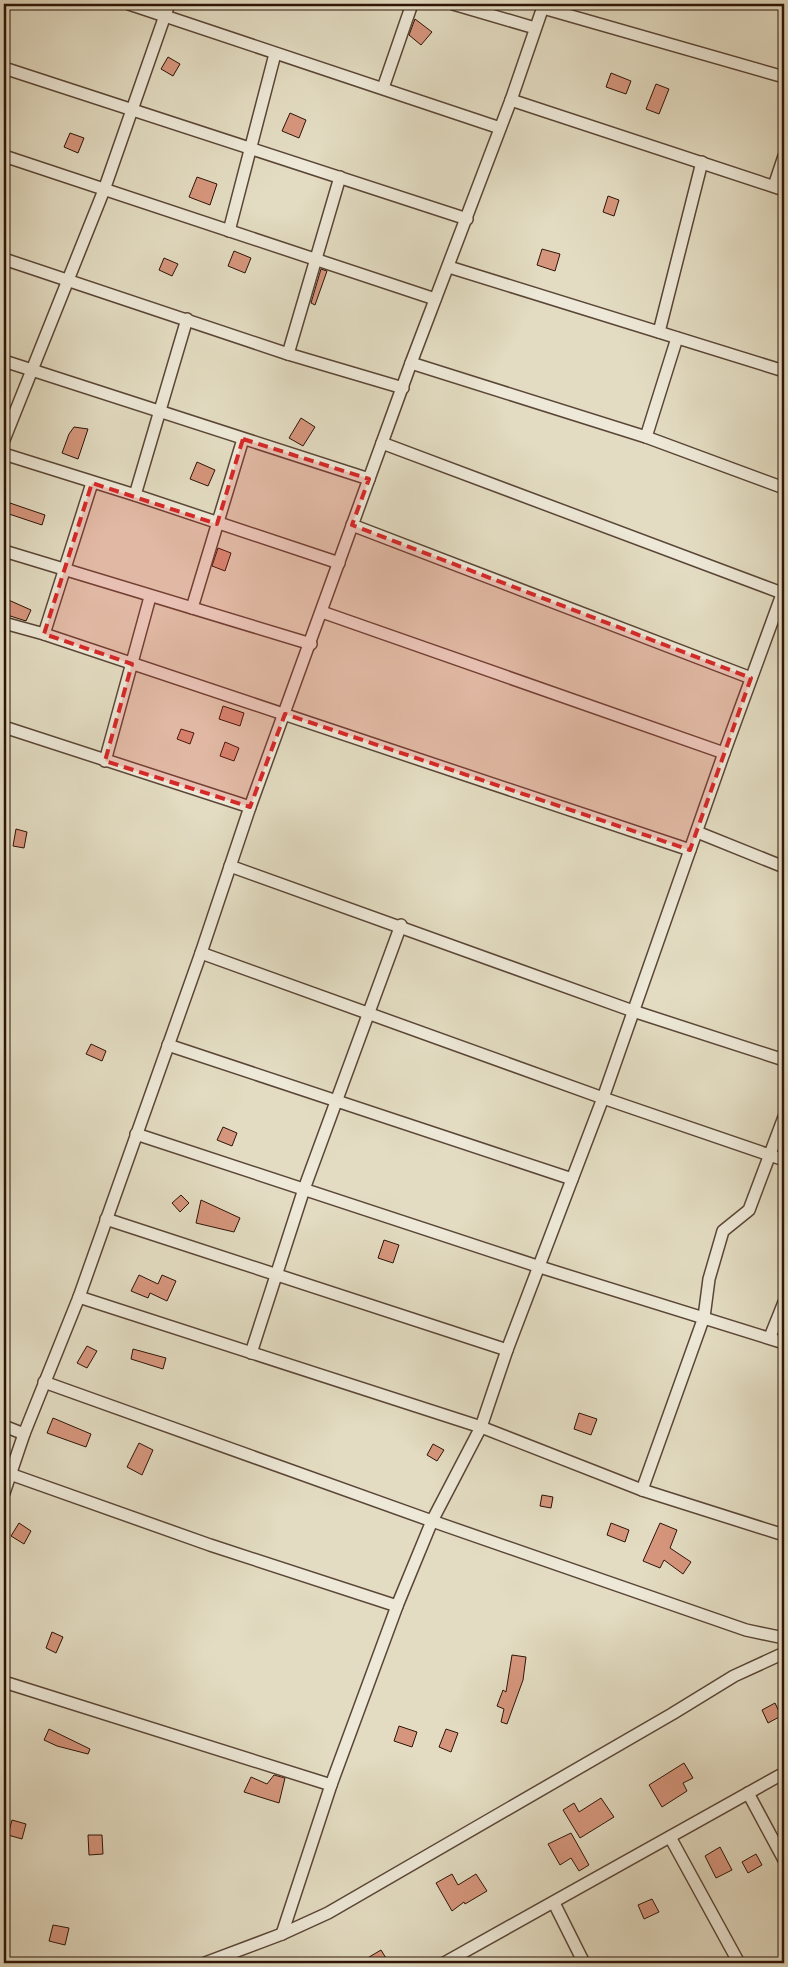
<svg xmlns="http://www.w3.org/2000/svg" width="788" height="1967" font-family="Cardo,serif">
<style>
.building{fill:#d6967d;stroke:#2d1407}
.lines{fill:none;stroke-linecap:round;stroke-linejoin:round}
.street-casing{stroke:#5a4636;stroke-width:14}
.street{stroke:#ede8d7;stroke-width:11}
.marked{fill:#d62828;fill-opacity:0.2;stroke:#d62828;stroke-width:4;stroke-dasharray:10 6;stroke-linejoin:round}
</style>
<rect width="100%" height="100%" fill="#e3dcc2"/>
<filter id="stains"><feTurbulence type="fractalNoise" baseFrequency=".004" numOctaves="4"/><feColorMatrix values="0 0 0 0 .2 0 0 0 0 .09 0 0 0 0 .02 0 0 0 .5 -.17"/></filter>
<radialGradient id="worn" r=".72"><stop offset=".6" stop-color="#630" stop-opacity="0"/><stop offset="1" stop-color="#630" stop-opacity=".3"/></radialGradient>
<g class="building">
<polygon points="415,19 432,32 421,45 409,35"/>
<polygon points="168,57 180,64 173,76 161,69"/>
<polygon points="611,73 631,81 626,94 606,87"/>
<polygon points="656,84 669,89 659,114 646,109"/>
<polygon points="290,113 306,120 299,138 282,131"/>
<polygon points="70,133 84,138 78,153 64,147"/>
<polygon points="197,177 217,184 210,205 189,197"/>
<polygon points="608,196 619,200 614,216 603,212"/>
<polygon points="542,249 560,254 555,271 537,265"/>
<polygon points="234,251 251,258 245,273 228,266"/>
<polygon points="164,258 178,264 172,276 159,270"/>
<polygon points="321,269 327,271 315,305 311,303"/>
<polygon points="301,418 315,427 303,446 289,438"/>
<polygon points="74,427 88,429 78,459 62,453 69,434"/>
<polygon points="197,462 215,470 208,486 190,479"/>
<polygon points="10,503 45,515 42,525 6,513"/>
<polygon points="218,548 231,553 225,571 212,566"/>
<polygon points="4,598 31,610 26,621 4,614"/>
<polygon points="223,706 244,713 240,726 219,719"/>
<polygon points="181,729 194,733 190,744 177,739"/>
<polygon points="225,742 239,748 234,761 220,756"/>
<polygon points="16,829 27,832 24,848 13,846"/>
<polygon points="91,1044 106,1051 102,1061 86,1054"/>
<polygon points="223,1127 237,1133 232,1146 217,1140"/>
<polygon points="181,1195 189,1203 180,1212 172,1203"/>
<polygon points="201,1200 240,1218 234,1232 196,1223"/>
<polygon points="384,1240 399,1245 393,1263 378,1258"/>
<polygon points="139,1275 158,1284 162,1275 176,1281 167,1301 150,1293 148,1298 131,1291"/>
<polygon points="87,1346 97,1351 87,1368 77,1363"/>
<polygon points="133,1349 166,1358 163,1369 131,1359"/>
<polygon points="579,1413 597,1419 591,1435 574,1429"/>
<polygon points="53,1418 91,1434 86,1447 47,1433"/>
<polygon points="139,1443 153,1450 142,1475 127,1467"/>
<polygon points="433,1444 444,1450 437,1461 427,1455"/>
<polygon points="542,1495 553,1497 551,1508 540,1506"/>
<polygon points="19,1523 31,1531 24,1544 11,1536"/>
<polygon points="611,1523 629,1530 625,1542 607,1535"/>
<polygon points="660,1523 677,1530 670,1548 691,1562 683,1574 664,1560 660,1568 643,1561"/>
<polygon points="52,1632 63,1637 56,1653 46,1648"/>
<polygon points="512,1655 526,1657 523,1680 507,1724 501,1722 504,1709 497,1706 503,1690 506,1692"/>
<polygon points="775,1703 781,1716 768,1723 762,1710"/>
<polygon points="399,1726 417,1732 412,1747 394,1741"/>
<polygon points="49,1729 90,1749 88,1754 57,1746 44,1740"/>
<polygon points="446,1729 458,1733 451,1752 439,1747"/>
<polygon points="684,1763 693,1778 683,1783 687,1791 662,1807 649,1785"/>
<polygon points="274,1775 285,1778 279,1803 244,1792 251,1777 267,1784"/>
<polygon points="601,1798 614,1817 580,1838 563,1810 574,1803 579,1812"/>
<polygon points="12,1820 26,1824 22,1839 8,1835"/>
<polygon points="571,1833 589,1865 579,1871 571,1858 560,1865 548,1844"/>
<polygon points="88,1835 102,1835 103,1854 89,1855"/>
<polygon points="720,1847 732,1870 716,1878 705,1856"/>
<polygon points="756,1854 762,1865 748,1873 742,1862"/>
<polygon points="452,1874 458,1885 476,1874 487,1891 465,1904 464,1902 452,1911 436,1883"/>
<polygon points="652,1899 659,1912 644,1919 638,1905"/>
<polygon points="53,1925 69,1928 65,1945 49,1941"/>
<polygon points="381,1950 389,1963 359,1963"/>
</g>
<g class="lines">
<g class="street-casing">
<g id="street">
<polyline points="129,4 500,128"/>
<polyline points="453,4 535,28"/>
<polyline points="543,8 784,77"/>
<polyline points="4,68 467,219"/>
<polyline points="383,88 412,4"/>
<polyline points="511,100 784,190"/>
<polyline points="4,156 435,299"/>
<polyline points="774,186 784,156"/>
<polyline points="229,231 275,54"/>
<polyline points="4,259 288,354 403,388"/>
<polyline points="449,267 784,371"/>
<polyline points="659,332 702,162"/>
<polyline points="288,354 340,177"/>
<polyline points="4,361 369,479"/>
<polyline points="411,363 646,437 784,488"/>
<polyline points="646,437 677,338"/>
<polyline points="4,440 104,190 169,4"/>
<polyline points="382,443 782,593"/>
<polyline points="4,454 135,495 339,563"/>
<polyline points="135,495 187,319"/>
<polyline points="352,525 751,678"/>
<polyline points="4,551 311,644"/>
<polyline points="192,608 243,439"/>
<polyline points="322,612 724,753"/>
<polyline points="4,623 44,634 690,850"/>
<polyline points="44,634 92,483"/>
<polyline points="4,727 250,807"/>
<polyline points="105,761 150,597"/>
<polyline points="697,832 784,867"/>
<polyline points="230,866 633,1011 784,1060"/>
<polyline points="201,953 603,1098 784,1160"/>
<polyline points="168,1045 572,1179"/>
<polyline points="136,1134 540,1267 784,1343"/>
<polyline points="106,1219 507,1350"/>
<polyline points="79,1297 481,1427 642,1490 784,1535"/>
<polyline points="770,1337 784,1302"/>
<polyline points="251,1353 304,1189 401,925"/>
<polyline points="44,1382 432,1521 746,1630 784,1638"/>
<polyline points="4,1426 24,1434"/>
<polyline points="10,1474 210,1545 397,1606"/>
<polyline points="642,1490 704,1317 709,1279 723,1231 749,1210 784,1117"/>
<polyline points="4,1493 24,1434 79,1297 201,953 250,807 411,363 511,100 544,4"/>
<polyline points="4,1682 331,1785"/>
<polyline points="748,1793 784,1860"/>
<polyline points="670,1837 739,1963"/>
<polyline points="554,1903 584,1963"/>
<polyline points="282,1934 331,1785 397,1606 432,1521 481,1427 507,1350 603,1098 724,753 784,589"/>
<polyline points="205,1963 282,1934 328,1913 672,1714 734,1676 784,1653"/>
<polyline points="444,1963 784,1773"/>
</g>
</g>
<use href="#street" class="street"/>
</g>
<path class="marked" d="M 243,439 L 369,479 L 352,525 L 751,678 L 690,850 L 285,714 L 250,807 L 105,761 L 132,664 L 44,634 L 92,483 L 217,524 Z"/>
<rect width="788" height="1967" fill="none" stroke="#e3dcc2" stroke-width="20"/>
<rect x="5" y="5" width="778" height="1957" fill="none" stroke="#2d1407" stroke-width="2.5"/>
<rect x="10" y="10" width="768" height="1947" fill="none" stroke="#2d1407"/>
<rect width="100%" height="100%" filter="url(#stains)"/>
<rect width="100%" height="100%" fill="url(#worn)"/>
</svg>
